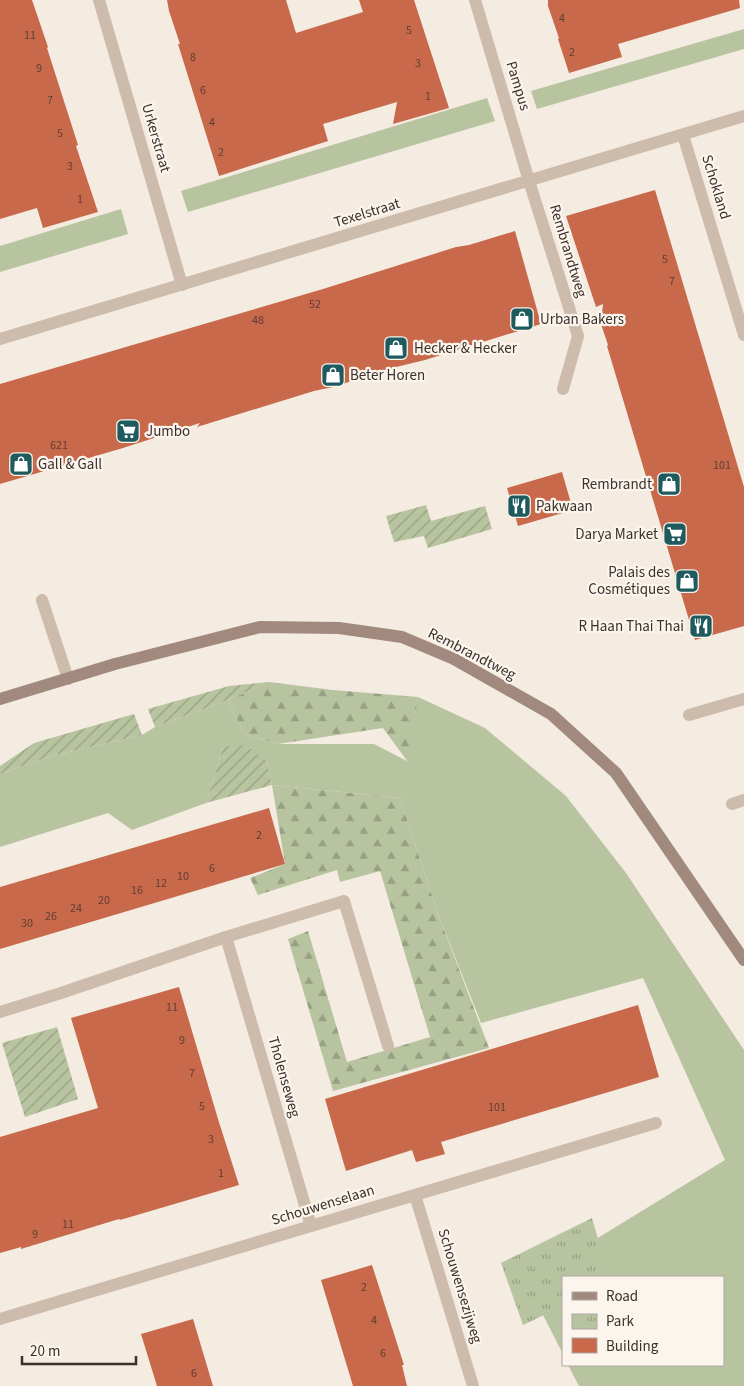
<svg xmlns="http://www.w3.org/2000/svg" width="744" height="1386" font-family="'Source Sans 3',sans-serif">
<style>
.grass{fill:#b8c4a0}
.forest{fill:url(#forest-firs)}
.park{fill:url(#park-tufts)}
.garden{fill:url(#garden-furrows)}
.building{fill:#c8694b}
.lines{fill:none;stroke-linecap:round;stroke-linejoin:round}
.lane{stroke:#cdbbac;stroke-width:12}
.street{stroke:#cdbbac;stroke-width:12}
.secondary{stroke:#a18a7d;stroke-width:12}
.labels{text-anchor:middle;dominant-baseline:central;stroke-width:4.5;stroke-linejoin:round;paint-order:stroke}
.number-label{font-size:12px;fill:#5e3e33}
.street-label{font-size:15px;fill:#3b302b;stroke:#fbf5ee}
.poi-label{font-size:15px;fill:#3b302b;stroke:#fbf5ee;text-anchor:start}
</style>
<defs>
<pattern id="forest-firs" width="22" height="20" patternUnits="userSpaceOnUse" patternTransform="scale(1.25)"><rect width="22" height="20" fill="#b8c4a0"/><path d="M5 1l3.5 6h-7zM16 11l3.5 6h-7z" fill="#97a083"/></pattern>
<pattern id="park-tufts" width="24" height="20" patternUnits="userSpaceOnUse" patternTransform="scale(1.25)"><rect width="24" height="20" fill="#b8c4a0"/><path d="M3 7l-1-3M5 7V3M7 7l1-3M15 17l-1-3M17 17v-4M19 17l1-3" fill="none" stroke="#97a083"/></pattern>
<pattern id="garden-furrows" width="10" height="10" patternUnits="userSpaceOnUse" patternTransform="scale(1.25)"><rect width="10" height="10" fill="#b8c4a0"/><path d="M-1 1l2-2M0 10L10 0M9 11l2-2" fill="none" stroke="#97a083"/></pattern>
</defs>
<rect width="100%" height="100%" fill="#f4ebe1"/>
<g class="grass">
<polygon points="744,29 744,49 537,109 531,91"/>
<polygon points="487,98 495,121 188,212 181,191"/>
<polygon points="121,209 128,234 0,272 0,246"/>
<polygon points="418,697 485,728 566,796 626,873 744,1050 744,1386 579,1386 568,1365 723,1365 723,1277 563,1277 563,1354 526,1282 725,1160 643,978 481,1023 437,911 400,798 272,785 267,762 223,747 206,803 132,830 108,813 0,847 0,774 51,756 142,735 155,727 228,700 244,734 278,744 374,744 407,761"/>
</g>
<g class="forest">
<polygon points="269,682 333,690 418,697 408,762 383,728 278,744 244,734 228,700"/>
<polygon points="272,785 400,798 437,911 489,1048 333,1091 288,939 308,931 347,1062 430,1037 380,871 340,882 337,870 258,895 250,878 285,864"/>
</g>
<polygon class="park" points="592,1218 603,1256 593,1277 563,1277 563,1306 523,1325 501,1263"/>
<g class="garden">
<polygon points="426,505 431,521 485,506 492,529 428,548 424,536 394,542 386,516"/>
<polygon points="269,682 228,700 155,727 148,709 229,686"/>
<polygon points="134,714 142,735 51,756 0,774 0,766 34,743"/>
<polygon points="246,745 267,762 272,785 206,803 223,747"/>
<polygon points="57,1027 78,1099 25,1117 2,1043"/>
</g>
<g class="building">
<polygon points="0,0 32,0 48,47 47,48 78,145 76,146 98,212 43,228 37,208 0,219"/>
<polygon points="167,0 286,0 296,33 363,12 359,0 414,0 449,108 393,124 397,102 323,124 328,141 219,176 178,44 180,44 169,11"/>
<polygon points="548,0 739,0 740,8 618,44 622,57 569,73 558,39 559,38 548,6"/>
<polygon points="655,190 744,487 744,626 695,640 607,346 608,345 601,324 603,304 596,307 566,216"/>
<polygon points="515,231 541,324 425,360 396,367 333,387 314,391 197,427 200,423 123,448 0,484 0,384 323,289 456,247 469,245"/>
<polygon points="562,472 573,510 518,526 507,488"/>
<polygon points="269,808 285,864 0,949 0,887"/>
<polygon points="179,987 218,1119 239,1185 120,1220 119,1219 21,1249 21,1247 0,1253 0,1137 98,1108 71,1018"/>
<polygon points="638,1005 659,1077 441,1142 445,1154 416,1162 412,1150 346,1171 325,1099"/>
<polygon points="372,1265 404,1365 402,1365 407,1386 353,1386 321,1280"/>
<polygon points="193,1319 213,1386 157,1386 141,1334"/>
</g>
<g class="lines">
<g class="lane">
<polyline points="529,181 578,336 563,389"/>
<polyline points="42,600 68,679"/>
<polyline points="689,715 744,699"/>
<polyline points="732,804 744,800"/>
</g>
<g class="street">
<polyline points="99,0 182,285"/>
<polyline points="475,0 529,181"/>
<polyline points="683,135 744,335"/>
<polyline points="0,339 744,116"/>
<polyline points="226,937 311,1226"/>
<polyline points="0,1012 61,993 226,937 344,901 388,1046"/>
<polyline points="415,1195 473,1386"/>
<polyline points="0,1319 656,1123"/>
</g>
<polyline class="secondary" points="0,699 115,664 260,627 339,628 402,637 454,659 551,714 616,773 744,960"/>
</g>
<defs>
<g id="shop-square" transform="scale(1.25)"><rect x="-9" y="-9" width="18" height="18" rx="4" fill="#1f5a5e" stroke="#fbf5ee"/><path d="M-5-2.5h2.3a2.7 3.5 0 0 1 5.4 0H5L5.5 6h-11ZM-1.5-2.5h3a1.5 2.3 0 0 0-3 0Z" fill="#fff"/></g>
<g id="supermarket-square" transform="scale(1.25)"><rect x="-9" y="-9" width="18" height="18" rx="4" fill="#1f5a5e" stroke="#fbf5ee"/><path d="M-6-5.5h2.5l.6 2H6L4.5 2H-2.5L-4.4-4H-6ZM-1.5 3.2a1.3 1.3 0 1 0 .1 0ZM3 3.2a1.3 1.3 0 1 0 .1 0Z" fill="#fff"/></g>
<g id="restaurant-square" transform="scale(1.25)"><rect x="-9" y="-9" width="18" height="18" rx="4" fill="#1f5a5e" stroke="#fbf5ee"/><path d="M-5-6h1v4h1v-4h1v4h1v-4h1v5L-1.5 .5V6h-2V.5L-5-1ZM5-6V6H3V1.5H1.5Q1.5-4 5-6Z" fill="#fff"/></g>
</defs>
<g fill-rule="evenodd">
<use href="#shop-square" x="522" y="319"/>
<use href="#shop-square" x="396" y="348"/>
<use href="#shop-square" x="333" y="375"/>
<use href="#supermarket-square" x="128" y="431"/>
<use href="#shop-square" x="21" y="464"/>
<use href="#shop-square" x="669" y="484"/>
<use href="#restaurant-square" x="519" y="506"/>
<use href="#supermarket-square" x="675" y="534"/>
<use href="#shop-square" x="687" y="581"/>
<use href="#restaurant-square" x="701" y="626"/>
</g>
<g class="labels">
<g class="number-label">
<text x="562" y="18">4</text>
<text x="409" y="30">5</text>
<text x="30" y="35">11</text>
<text x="572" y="52">2</text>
<text x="193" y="57">8</text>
<text x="418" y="63">3</text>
<text x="39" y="68">9</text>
<text x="203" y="90">6</text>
<text x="428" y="96">1</text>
<text x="50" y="100">7</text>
<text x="212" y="122">4</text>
<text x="60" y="133">5</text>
<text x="221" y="152">2</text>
<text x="70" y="166">3</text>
<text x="80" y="199">1</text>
<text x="665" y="259">5</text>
<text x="672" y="281">7</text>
<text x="315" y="304">52</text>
<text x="258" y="320">48</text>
<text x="59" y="445">621</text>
<text x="722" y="465">101</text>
<text x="259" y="835">2</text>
<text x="212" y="868">6</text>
<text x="183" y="876">10</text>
<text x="161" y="883">12</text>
<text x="137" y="890">16</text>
<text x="104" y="900">20</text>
<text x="76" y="908">24</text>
<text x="51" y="916">26</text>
<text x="27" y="923">30</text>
<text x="172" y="1007">11</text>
<text x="182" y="1040">9</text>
<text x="192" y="1073">7</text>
<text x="202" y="1106">5</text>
<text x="497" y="1107">101</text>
<text x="211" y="1139">3</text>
<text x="221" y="1173">1</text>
<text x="68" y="1224">11</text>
<text x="35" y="1234">9</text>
<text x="364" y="1287">2</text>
<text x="374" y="1320">4</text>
<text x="383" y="1353">6</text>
<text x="194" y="1373">6</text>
</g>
<g class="street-label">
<text transform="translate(518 86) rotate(73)">Pampus</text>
<text transform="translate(156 138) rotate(74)">Urkerstraat</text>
<text transform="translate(716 187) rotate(73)">Schokland</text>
<text transform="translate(367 213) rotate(-17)">Texelstraat</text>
<text transform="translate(568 251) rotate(73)">Rembrandtweg</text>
<text transform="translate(472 654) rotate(27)">Rembrandtweg</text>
<text transform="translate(284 1077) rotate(74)">Tholenseweg</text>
<text transform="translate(323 1205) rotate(-17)">Schouwenselaan</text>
<text transform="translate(460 1286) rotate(73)">Schouwensezijweg</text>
</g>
<g class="poi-label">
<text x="540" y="319">Urban Bakers</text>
<text x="414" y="348">Hecker &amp; Hecker</text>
<text x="350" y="375">Beter Horen</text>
<text x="146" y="431">Jumbo</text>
<text x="38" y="464">Gall &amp; Gall</text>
<text x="652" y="484" text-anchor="end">Rembrandt</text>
<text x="536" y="506">Pakwaan</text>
<text x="658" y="534" text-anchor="end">Darya Market</text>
<text x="670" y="572" text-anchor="end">Palais des<tspan x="670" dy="17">Cosmétiques</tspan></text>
<text x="684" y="626" text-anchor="end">R Haan Thai Thai</text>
</g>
</g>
<rect x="562" y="1276" width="162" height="90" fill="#fbf5ee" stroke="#aea6a0"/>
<rect x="572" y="1292" width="25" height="8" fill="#a18a7d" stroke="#aea6a0"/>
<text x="606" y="1301" font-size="15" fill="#3b302b">Road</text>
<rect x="572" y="1314" width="25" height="15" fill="url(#park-tufts)" stroke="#aea6a0"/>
<text x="606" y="1326" font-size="15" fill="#3b302b">Park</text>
<rect x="572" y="1338" width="25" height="15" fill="#c8694b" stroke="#aea6a0"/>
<text x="606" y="1351" font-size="15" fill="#3b302b">Building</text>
<path d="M22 1356v8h114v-8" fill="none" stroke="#3b302b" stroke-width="2.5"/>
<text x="30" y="1356" font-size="15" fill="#3b302b" stroke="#fbf5ee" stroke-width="4" paint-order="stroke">20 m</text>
</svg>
